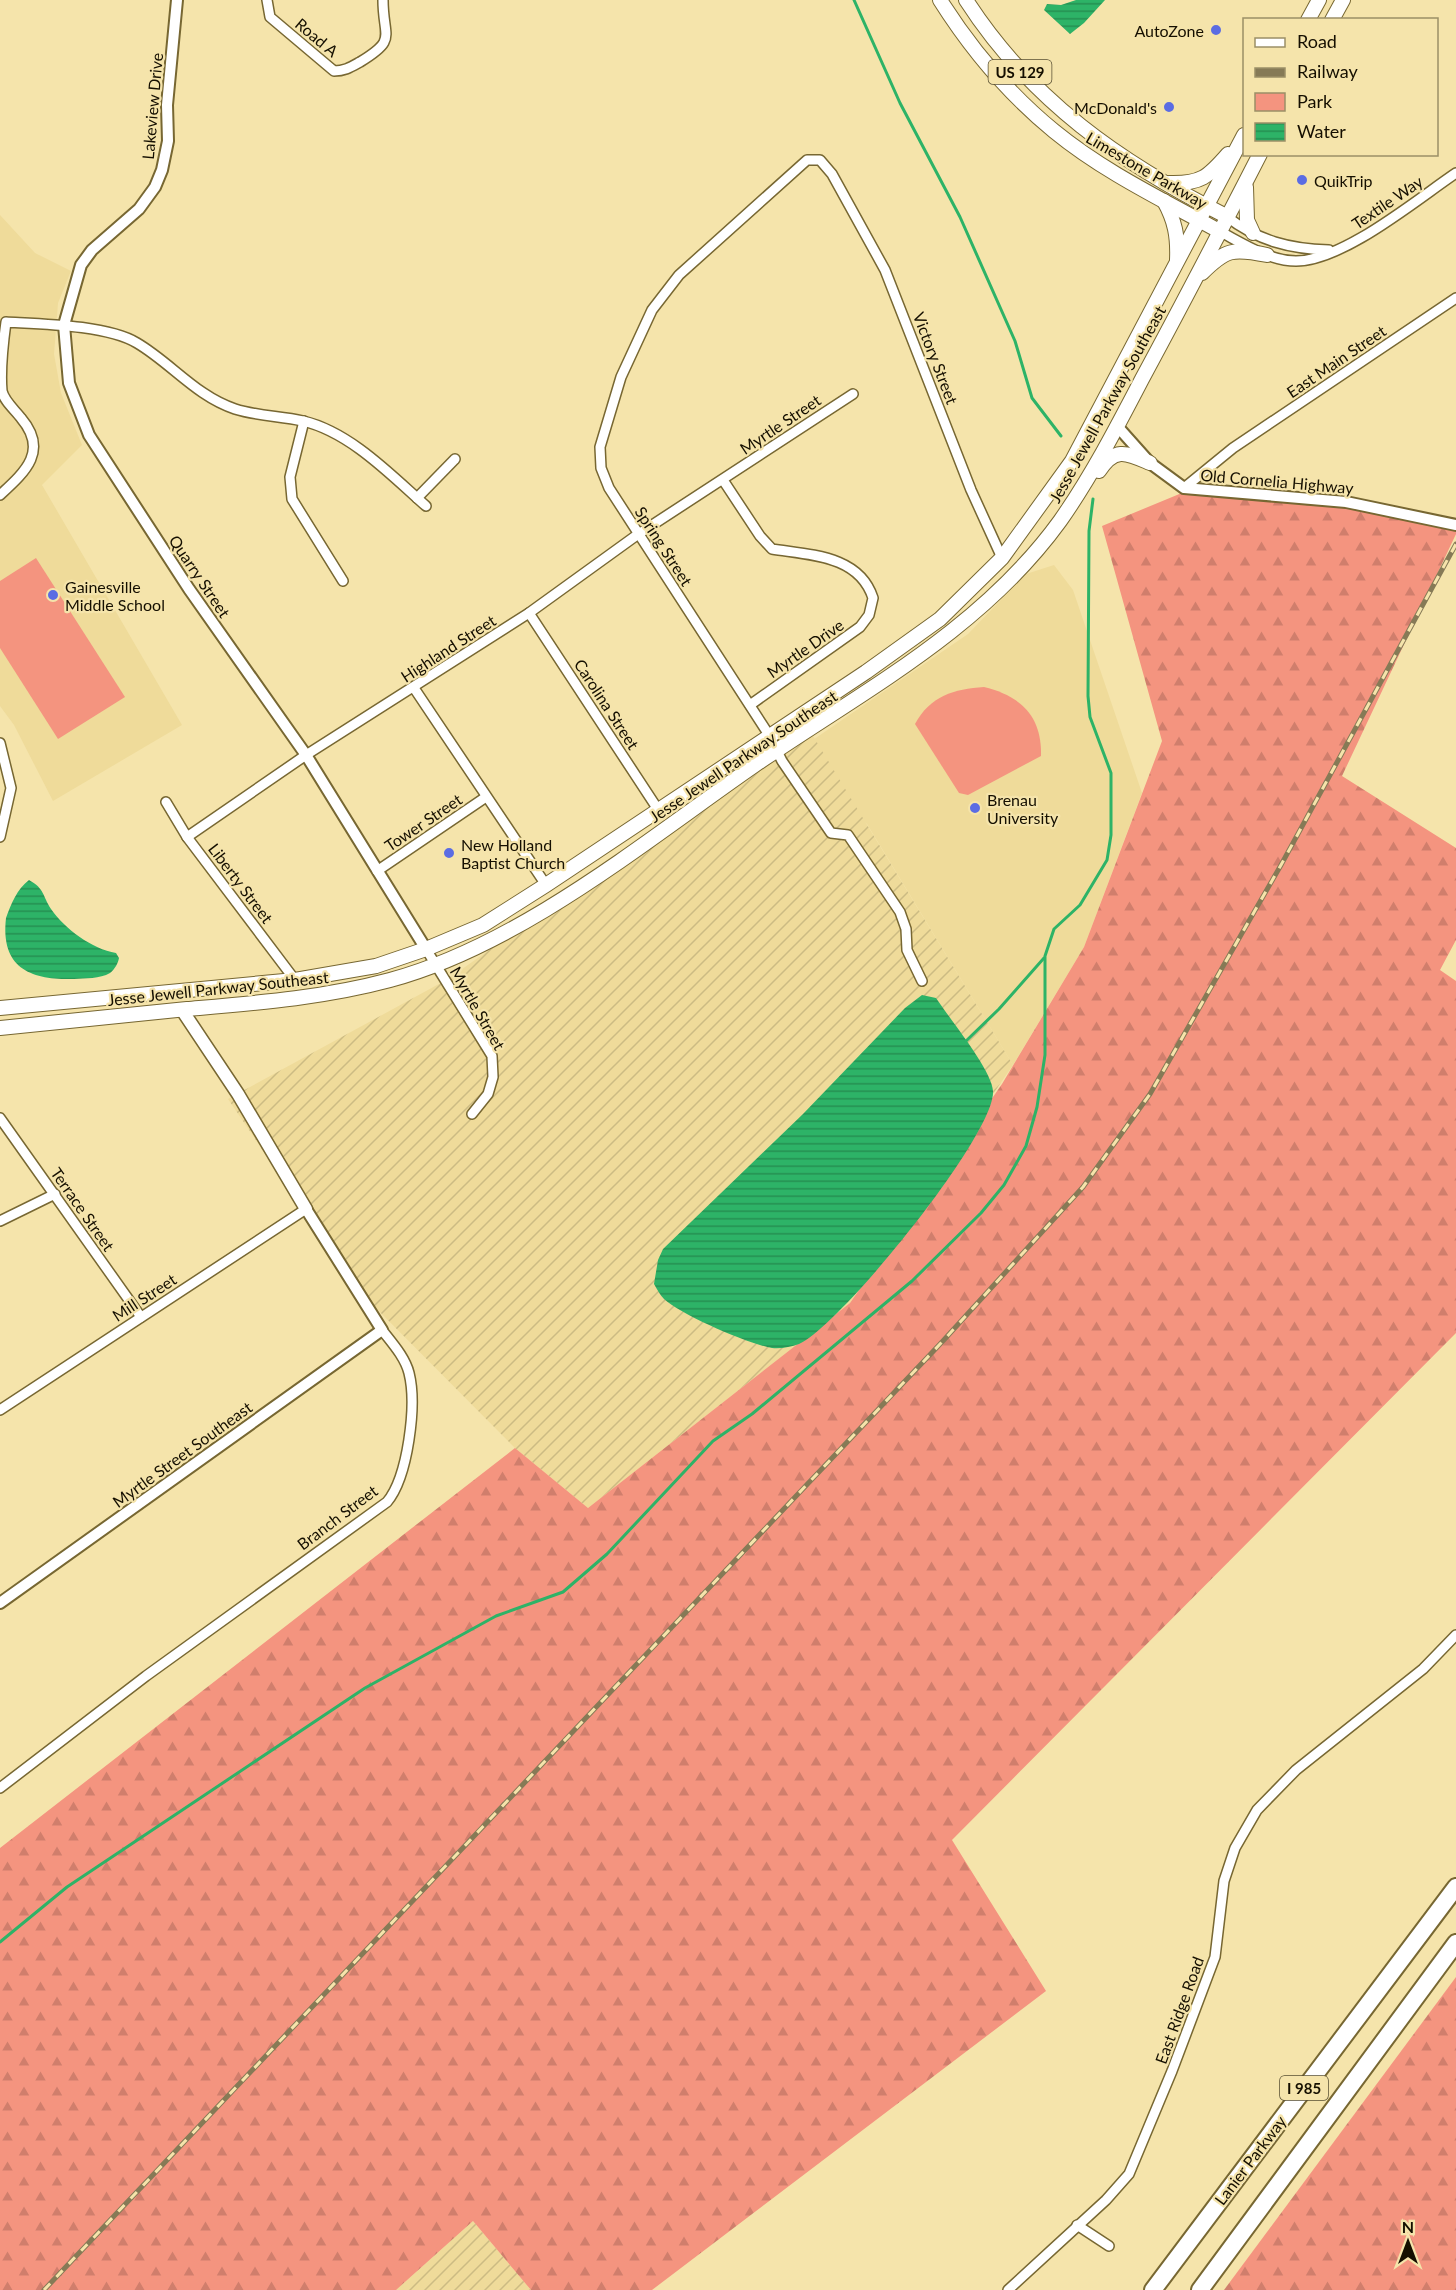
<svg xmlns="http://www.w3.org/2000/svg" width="1456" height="2290" font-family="Lato,sans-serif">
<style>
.built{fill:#efdb9a}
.industrial{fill:url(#industrial-furrows)}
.forest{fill:url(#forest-firs)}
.park{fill:#f4947f}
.water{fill:url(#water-rules)}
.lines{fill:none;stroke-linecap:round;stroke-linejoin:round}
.stream{stroke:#2db367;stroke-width:3}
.minor-casing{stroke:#776732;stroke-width:12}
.tertiary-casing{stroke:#776732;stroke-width:14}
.secondary-casing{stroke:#776732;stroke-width:15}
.primary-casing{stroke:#776732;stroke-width:16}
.motorway-casing{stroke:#776732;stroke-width:20}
.minor{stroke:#fff;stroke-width:9}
.tertiary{stroke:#fff;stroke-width:10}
.secondary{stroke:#fff;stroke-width:12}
.primary{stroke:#fff;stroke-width:14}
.motorway{stroke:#fff;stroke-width:16}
.rail-casing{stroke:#867a56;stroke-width:5}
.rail{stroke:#f5e4ab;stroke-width:3;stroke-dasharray:9;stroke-linecap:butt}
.poi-dot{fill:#5b6ce3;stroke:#f5e4ab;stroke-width:2}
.labels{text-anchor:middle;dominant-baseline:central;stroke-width:4.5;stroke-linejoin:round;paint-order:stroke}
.shield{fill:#f5e4ab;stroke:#584f33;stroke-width:1.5}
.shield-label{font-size:15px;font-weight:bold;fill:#150f00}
.poi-label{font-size:16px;fill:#150f00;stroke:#f5e4ab;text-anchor:start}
.street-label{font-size:16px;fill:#150f00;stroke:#f5e4ab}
</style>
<defs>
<pattern id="industrial-furrows" width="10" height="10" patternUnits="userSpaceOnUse" patternTransform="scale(1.5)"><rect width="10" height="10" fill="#efdb9a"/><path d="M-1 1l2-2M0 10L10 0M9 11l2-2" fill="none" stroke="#ccbb83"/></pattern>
<pattern id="forest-firs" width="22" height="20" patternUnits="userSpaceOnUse" patternTransform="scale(1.5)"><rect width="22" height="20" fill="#f4947f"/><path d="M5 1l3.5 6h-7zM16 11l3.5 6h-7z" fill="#d07e6c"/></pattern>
<pattern id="water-rules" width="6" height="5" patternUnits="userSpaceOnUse" patternTransform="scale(1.5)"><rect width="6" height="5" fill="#2db367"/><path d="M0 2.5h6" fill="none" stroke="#259052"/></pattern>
</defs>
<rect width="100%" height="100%" fill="#f5e4ab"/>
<g class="built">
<polygon points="0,215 35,253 71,271 58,303 54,354 61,393 82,445 42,485 182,725 53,801 14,725 0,706"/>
<polygon points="1054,565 1073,590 1142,793 1084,947 1013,1065 867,824 782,761 968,634 1026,574"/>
</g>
<g class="industrial">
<polygon points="807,726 1013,1065 850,1303 588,1508 515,1448 356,1288 228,1099 448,979"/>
<polygon points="473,2221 531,2290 396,2290"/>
</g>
<g class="forest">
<polygon points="1206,483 1456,518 1456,534 1342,776 1456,848 1456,940 1440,970 1456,981 1456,1333 952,1840 1046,1991 652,2290 531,2290 473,2221 396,2290 0,2290 0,1848 515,1448 588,1508 850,1303 1002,1084 1084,947 1162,741 1102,526"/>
<polygon points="1456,1977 1456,2290 1224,2290"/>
</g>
<g class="park">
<polygon points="36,558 125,697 58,739 0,648 0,581"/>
<path d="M 984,687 C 1021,696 1042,716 1041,756 L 968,795 L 959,793 L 915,724 C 930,696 954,689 984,687 Z"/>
</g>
<g class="water">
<polygon points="1076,0 1105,0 1084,23 1070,34 1044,10 1047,4 1061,5"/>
<path d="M 29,880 C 45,889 42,895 51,909 C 65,929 92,949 116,953 L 119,958 C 118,963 115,969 110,973 C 100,979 85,978 74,979 C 33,980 0,970 6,918 C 11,904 17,889 29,880 Z"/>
<path d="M 922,995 L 936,998 C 949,1018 992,1070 993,1091 C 996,1134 840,1326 799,1344 C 791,1347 780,1349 772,1348 C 749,1344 681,1315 664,1299 C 660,1295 657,1289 654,1284 L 658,1260 L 663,1249 L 803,1114 L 905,1008 Z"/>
</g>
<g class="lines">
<g class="stream">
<polyline points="854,0 900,103 960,217 1015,341 1032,398 1061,436"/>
<polyline points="966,1041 999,1009 1044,958"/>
<polyline points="0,1942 67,1887 365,1688 496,1616 563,1592 607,1554 713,1441 752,1414 912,1281 981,1213 1004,1185 1026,1146 1037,1107 1045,1055 1045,956 1054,929 1080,905 1107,860 1111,835 1111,773 1090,717 1088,696 1089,531 1093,499"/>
</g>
<g class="minor-casing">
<g id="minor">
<path d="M 267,0 L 270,17 L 334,71 C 345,71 351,67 360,62 C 398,39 383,38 383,0"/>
<path d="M 1226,216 C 1258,241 1290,249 1329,250"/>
<path d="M 1219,231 C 1242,243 1269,261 1296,261 C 1343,261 1416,200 1456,173"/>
<polyline points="304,421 290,477 292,499 343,581"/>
<path d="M 723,480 L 760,536 L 772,549 C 810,555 859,555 873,598 L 869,615 L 860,627 L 750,705"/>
<polyline points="1184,488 1233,448 1456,298"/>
<path d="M 0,495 C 25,472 49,451 21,418 C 15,410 4,401 2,391 C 0,369 3,344 6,322 C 41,324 107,325 137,343 C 171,363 196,396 235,409 C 257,416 280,416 303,421 C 350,432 391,475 426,506"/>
<polyline points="417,498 455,459"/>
<polyline points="529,613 659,811"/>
<polyline points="414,688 546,885"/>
<polyline points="0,743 11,788 0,837"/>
<polyline points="166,802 187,837 295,980"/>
<polyline points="187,837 306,755 529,613 637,535 853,394"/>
<polyline points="377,871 486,797"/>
<polyline points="426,949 492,1056 493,1077 488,1094 472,1114"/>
<polyline points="922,981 907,950 906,929 900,912 848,835 831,833 782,761 769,735 609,488 601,468 600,447 621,377 652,310 679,275 807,160 820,160 832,174 885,270 971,490 1002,558"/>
<polyline points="0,1118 141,1317"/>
<polyline points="0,1221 55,1194"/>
<polyline points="0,1410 306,1209"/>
<path d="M 0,1788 L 146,1676 L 387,1502 C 408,1477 417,1405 409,1373 C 405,1357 392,1343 382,1330"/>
<polyline points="1077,2225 1109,2246"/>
<polyline points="1008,2290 1106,2200 1129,2174 1172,2071 1215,1957 1224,1881 1235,1848 1257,1810 1296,1770 1423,1669 1456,1635"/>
</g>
</g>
<g class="tertiary-casing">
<g id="tertiary">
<polyline points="177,0 167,105 168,141 162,170 155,187 139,209 92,250 81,265 64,325 69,383 89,435 189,589 306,755 426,949"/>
<polyline points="1117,426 1150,463 1184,488 1346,502 1456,525"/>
<polyline points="0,1603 382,1330 306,1209"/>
</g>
</g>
<g class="secondary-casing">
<polyline id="secondary" points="182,1010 238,1094 306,1209"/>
</g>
<g class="primary-casing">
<g id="primary">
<path d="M 940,0 C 971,49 1010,95 1054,131 C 1104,172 1163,200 1219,231"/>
<path d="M 966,0 C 1031,101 1121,163 1226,216"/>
<polyline points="1308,20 1319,0"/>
<polyline points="1332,20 1343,0"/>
<path d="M 1169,183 C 1201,184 1208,177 1228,154"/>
<polyline points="1246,187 1247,220 1253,233"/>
<path d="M 1164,201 C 1175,221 1178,236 1177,260"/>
<path d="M 1202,273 C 1226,249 1233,248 1267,255"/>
<path d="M 1099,471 C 1115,446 1127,453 1150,463"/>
<polyline points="0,1008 295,980 376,966 426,949 483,925 546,885 866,672 940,619 1002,558 1072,461 1244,135"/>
<path d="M 0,1028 C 62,1022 125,1015 187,1009 C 256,1003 323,998 390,980 C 520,945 644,842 755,765 C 863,691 981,630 1060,521 C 1091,477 1117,427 1142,379 C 1182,305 1221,230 1260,154"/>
</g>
</g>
<g class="motorway-casing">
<g id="motorway">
<polyline points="1153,2290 1456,1887"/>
<polyline points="1200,2290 1456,1943"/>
</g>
</g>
<use href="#minor" class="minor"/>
<use href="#tertiary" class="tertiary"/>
<use href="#secondary" class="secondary"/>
<use href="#primary" class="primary"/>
<use href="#motorway" class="motorway"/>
<g class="rail-casing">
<polyline id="rail" points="44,2290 942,1342 1083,1187 1150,1094 1281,865 1456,544"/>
</g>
<use href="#rail" class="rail"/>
</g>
<g class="poi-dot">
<circle cx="1216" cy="30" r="6"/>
<circle cx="1169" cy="107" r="6"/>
<circle cx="1302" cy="180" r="6"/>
<circle cx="53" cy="595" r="6"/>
<circle cx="975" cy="808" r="6"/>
<circle cx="449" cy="853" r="6"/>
</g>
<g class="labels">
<g class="shield">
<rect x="988.5" y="60" width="63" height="24" rx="4.5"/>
<rect x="1280" y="2076" width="48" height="24" rx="4.5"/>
</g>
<g class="shield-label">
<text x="1020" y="72">US 129</text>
<text x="1304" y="2088">I 985</text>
</g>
<g class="poi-label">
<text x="1204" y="30" text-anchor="end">AutoZone</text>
<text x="1157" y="107" text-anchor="end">McDonald's</text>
<text x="1314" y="180">QuikTrip</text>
<text x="65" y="586">Gainesville<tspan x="65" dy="18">Middle School</tspan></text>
<text x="987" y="799">Brenau<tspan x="987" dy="18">University</tspan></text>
<text x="461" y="844">New Holland<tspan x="461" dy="18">Baptist Church</tspan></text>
</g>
<g class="street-label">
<text transform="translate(317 37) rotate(40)">Road A</text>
<text transform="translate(152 106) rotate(-85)">Lakeview Drive</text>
<text transform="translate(1147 170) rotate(30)">Limestone Parkway</text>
<text transform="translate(1387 202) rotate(-34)">Textile Way</text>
<text transform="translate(936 358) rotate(69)">Victory Street</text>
<text transform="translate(1336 361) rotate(-34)">East Main Street</text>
<text transform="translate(1107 404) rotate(-61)">Jesse Jewell Parkway Southeast</text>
<text transform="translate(780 424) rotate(-34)">Myrtle Street</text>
<text transform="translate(1277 481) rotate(5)">Old Cornelia Highway</text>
<text transform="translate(664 546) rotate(57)">Spring Street</text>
<text transform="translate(200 576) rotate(56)">Quarry Street</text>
<text transform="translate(448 648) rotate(-33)">Highland Street</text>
<text transform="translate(805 648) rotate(-35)">Myrtle Drive</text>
<text transform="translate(607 704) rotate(57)">Carolina Street</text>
<text transform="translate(743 756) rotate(-34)">Jesse Jewell Parkway Southeast</text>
<text transform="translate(423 822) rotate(-34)">Tower Street</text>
<text transform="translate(241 883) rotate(53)">Liberty Street</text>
<text transform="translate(218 988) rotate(-6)">Jesse Jewell Parkway Southeast</text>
<text transform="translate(478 1008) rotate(60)">Myrtle Street</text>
<text transform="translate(83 1209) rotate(55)">Terrace Street</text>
<text transform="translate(144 1297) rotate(-33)">Mill Street</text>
<text transform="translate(182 1454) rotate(-36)">Myrtle Street Southeast</text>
<text transform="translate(337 1517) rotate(-37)">Branch Street</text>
<text transform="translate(1179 2010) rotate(-70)">East Ridge Road</text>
<text transform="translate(1250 2160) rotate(-53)">Lanier Parkway</text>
</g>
</g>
<rect x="1243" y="18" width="195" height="138" fill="#f5e4ab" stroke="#9b8f67" stroke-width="1.5"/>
<rect x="1255" y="38" width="30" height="9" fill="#ffffff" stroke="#9b8f67" stroke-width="1.5"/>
<text x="1297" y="48" font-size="18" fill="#150f00">Road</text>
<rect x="1255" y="68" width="30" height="9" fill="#867a56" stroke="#9b8f67" stroke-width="1.5"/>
<text x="1297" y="78" font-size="18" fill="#150f00">Railway</text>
<rect x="1255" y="93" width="30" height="18" fill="#f4947f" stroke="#9b8f67" stroke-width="1.5"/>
<text x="1297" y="108" font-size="18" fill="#150f00">Park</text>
<rect x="1255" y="123" width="30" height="18" fill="url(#water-rules)" stroke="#9b8f67" stroke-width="1.5"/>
<text x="1297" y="138" font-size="18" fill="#150f00">Water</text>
<g transform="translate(1408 2242)" stroke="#f5e4ab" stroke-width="4.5" paint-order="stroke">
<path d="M0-4.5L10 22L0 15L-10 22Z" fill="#150f00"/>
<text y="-9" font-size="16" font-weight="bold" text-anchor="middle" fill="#150f00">N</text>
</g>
</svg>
